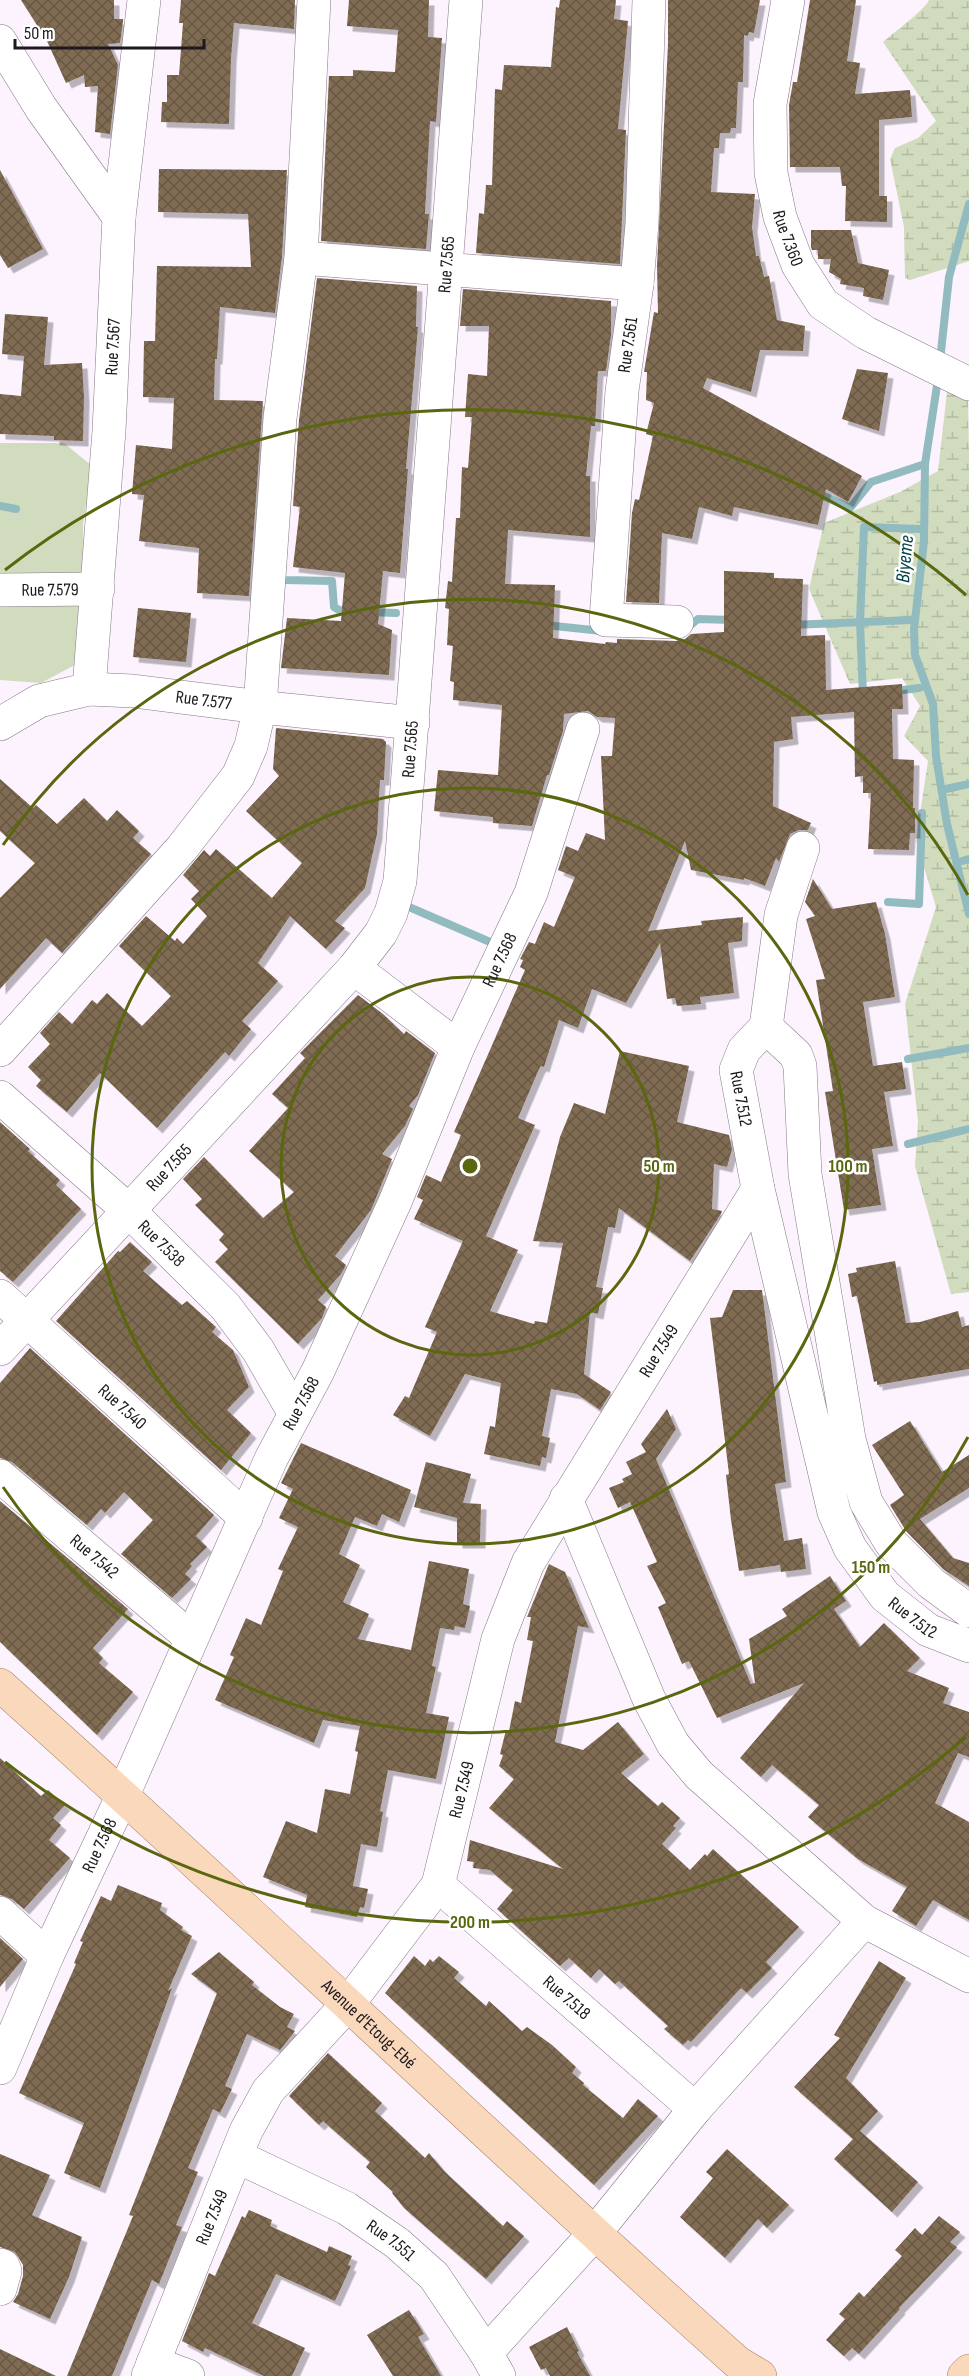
<svg xmlns="http://www.w3.org/2000/svg" width="969" height="2376" font-family="'Sofia Sans Condensed',sans-serif">
<style>
.green{fill:#d1dcbe}
.wetland{fill:url(#wetland-marsh)}
.lines{fill:none;stroke-linecap:round;stroke-linejoin:round}
.stream{stroke:#92bbc0;stroke-width:8}
.building{fill:url(#building-cross-hatch);filter:url(#shadow)}
.minor-casing{stroke:#837984;stroke-width:34}
.major-casing{stroke:#aa8467;stroke-width:34}
.minor{stroke:#fff;stroke-width:33}
.major{stroke:#fad8bc;stroke-width:33}
.ring{fill:none;stroke:#5a670e;stroke-width:3}
.labels{text-anchor:middle;dominant-baseline:central;stroke-width:5;stroke-linejoin:round;paint-order:stroke}
.street-label{font-size:18px;fill:#1c181d;stroke:#fff}
.water-label{font-size:20px;font-style:italic;fill:#004248;stroke:#fff}
.centre{fill:#5a670e;stroke:#fff;stroke-width:3}
.ring-label{font-size:18px;text-anchor:middle;font-weight:bold;fill:#5a670e;stroke:#fff;stroke-width:5;stroke-linejoin:round;paint-order:stroke}
</style>
<defs>
<pattern id="wetland-marsh" width="20" height="14" patternUnits="userSpaceOnUse" patternTransform="scale(1.5)"><rect width="20" height="14" fill="#d1dcbe"/><path d="M1 5h8M5 5V1M11 12h8M15 12V8" fill="none" stroke="#b3bca3"/></pattern>
<pattern id="building-cross-hatch" width="8" height="8" patternUnits="userSpaceOnUse" patternTransform="scale(1.5)"><rect width="8" height="8" fill="#806c53"/><path d="M0 0l8 8M0 8l8-8" fill="none" stroke="#685844"/></pattern>
<filter id="shadow"><feDropShadow dx="5.5" dy="5.5" stdDeviation="0" flood-color="#0004"/></filter>
</defs>
<rect width="100%" height="100%" fill="#fcf3fe"/>
<polygon class="green" points="0,443 64,443 92,466 83,524 86,659 41,683 0,680"/>
<g class="wetland">
<path d="M 929,0 L 969,0 L 969,261 L 910,280 L 905,278 L 904,227 L 890,159 L 895,148 L 918,138 L 936,121 L 883,42 C 893,33 926,9 929,0 Z"/>
<polygon points="947,392 968,399 969,455 969,1292 951,1294 915,1166 918,1121 905,1004 936,907 916,841 928,761 904,736 920,706 902,678 850,684 809,589 824,523 900,492 938,471"/>
</g>
<g class="lines">
<g class="stream">
<polyline points="940,361 949,277 969,204"/>
<polyline points="938,379 925,464 924,541 914,629 915,655 933,704 936,756 947,824 969,914"/>
<polyline points="817,493 850,508 871,482 925,464"/>
<polyline points="0,506 16,509"/>
<polyline points="279,574 280,579 285,580 332,581 334,607 339,610 351,611"/>
<polyline points="369,612 396,613"/>
<polyline points="545,625 602,631"/>
<polyline points="791,625 911,620"/>
<polyline points="687,628 698,619 732,620"/>
<polyline points="895,691 919,688"/>
<polyline points="863,695 860,622 864,527 920,529"/>
<polyline points="946,789 969,784"/>
<polyline points="962,861 969,859"/>
<polyline points="888,902 919,904 922,813"/>
<polyline points="409,907 497,945"/>
<polyline points="908,1059 969,1048"/>
<polyline points="908,1144 969,1129"/>
</g>
</g>
<g class="building">
<polygon points="21,0 114,0 114,19 123,19 123,21 120,43 108,44 118,65 110,134 95,132 98,86 85,87 84,75 66,83 47,41"/>
<polygon points="181,0 295,0 294,29 234,23 231,58 229,124 161,122 162,102 167,102 167,75 179,75 183,23 179,23"/>
<polygon points="349,0 429,0 428,37 442,38 436,122 430,121 425,214 429,214 426,249 321,241 329,76 353,76 353,70 395,72 398,30 347,26"/>
<polygon points="560,0 616,0 614,19 628,21 618,129 626,130 620,264 476,253 479,213 484,214 486,185 492,185 495,89 502,90 504,65 551,67 556,7 559,8"/>
<polygon points="668,0 760,0 754,33 749,32 748,36 744,35 743,82 738,82 736,128 731,128 730,133 720,133 719,148 714,148 711,192 755,194 752,227 756,256 759,256 764,277 769,276 777,320 805,326 803,351 760,350 751,392 707,378 703,388 862,476 848,502 826,489 818,525 734,507 732,516 699,507 692,539 662,533 659,603 626,602 632,513 635,499 639,500 653,436 646,434 654,403 646,400 647,372 644,372 654,312 658,313 657,266 668,44"/>
<polygon points="810,0 856,0 847,61 860,63 855,94 910,90 912,117 879,120 879,196 887,196 887,222 845,221 846,186 842,186 840,167 790,167 789,105 793,82 797,82"/>
<polygon points="159,169 287,170 282,256 275,313 220,307 217,359 215,359 214,400 263,401 249,596 197,593 199,548 139,541 144,495 132,494 136,445 172,449 174,398 143,397 144,341 155,341 157,266 251,267 248,214 158,212"/>
<polygon points="0,170 43,249 8,268 0,255"/>
<polygon points="811,230 851,230 858,263 889,270 883,300 863,296 864,288 840,284 841,279 829,272 831,259 818,259 818,250 812,250 811,247"/>
<polygon points="317,278 417,286 416,327 418,327 406,469 408,469 400,573 383,571 378,624 392,630 389,675 281,668 287,618 341,621 345,573 293,567 300,507 293,506 299,420"/>
<polygon points="463,289 611,301 611,335 606,371 598,371 595,426 591,426 586,476 590,476 590,537 508,530 505,584 555,585 553,638 605,644 606,642 617,643 617,639 676,641 685,639 691,634 724,632 724,571 774,573 774,578 803,579 801,636 825,635 826,690 902,684 903,709 892,709 893,759 914,760 913,808 915,808 915,833 910,833 909,850 868,849 871,793 863,793 863,776 855,777 854,712 791,717 793,739 774,742 773,806 811,823 808,830 799,830 790,834 779,862 776,858 765,886 744,878 744,880 691,870 685,841 648,931 702,925 701,921 743,917 742,941 728,943 734,993 700,997 701,1004 677,1006 675,998 667,999 660,943 626,1003 592,989 578,1028 559,1020 544,1067 541,1066 539,1069 518,1118 535,1125 486,1236 518,1250 490,1311 534,1324 535,1321 547,1323 563,1243 533,1241 560,1137 574,1103 605,1114 620,1051 689,1066 677,1122 729,1135 732,1149 727,1167 714,1164 712,1209 722,1211 721,1214 690,1261 619,1208 615,1228 608,1227 596,1287 603,1288 598,1314 590,1312 584,1374 611,1392 600,1410 577,1394 551,1389 542,1436 550,1438 546,1458 542,1457 540,1466 484,1454 490,1426 495,1427 501,1383 465,1374 430,1436 393,1415 405,1396 409,1398 437,1332 425,1327 463,1241 414,1219 423,1200 417,1197 426,1175 441,1182 461,1135 454,1132 525,970 520,967 523,960 520,959 529,942 535,944 544,922 554,927 575,877 558,870 566,846 578,851 586,833 605,840 601,756 612,756 615,718 597,717 588,711 564,714 563,731 549,775 547,775 532,826 493,823 493,817 434,811 438,770 498,775 502,705 453,700 454,682 450,681 453,646 447,645 449,609 445,608 448,581 452,582 456,518 460,518 462,467 468,468 472,417 465,417 468,374 487,376 489,326 460,326"/>
<polygon points="5,314 48,317 44,365 82,363 84,397 83,441 54,440 54,436 0,434 0,394 21,396 24,356 2,354"/>
<polygon points="857,369 888,373 879,431 842,419"/>
<polygon points="138,608 191,613 186,662 133,657"/>
<polygon points="276,728 383,739 386,742 384,780 380,780 377,834 365,888 335,921 345,928 326,949 290,916 258,963 278,981 242,1021 251,1029 229,1056 225,1052 157,1128 100,1073 67,1112 36,1086 41,1080 28,1067 50,1044 40,1033 59,1012 72,1024 92,1000 97,1004 107,993 142,1026 171,996 119,946 146,916 175,941 177,938 183,944 207,916 191,899 199,891 183,875 204,850 210,856 216,849 272,898 302,863 246,811 279,776 273,769"/>
<polygon points="0,779 33,808 36,805 57,824 84,798 107,821 117,810 139,831 133,838 151,854 62,953 46,938 0,989 0,898 35,863 0,831"/>
<polygon points="813,879 832,909 876,902 885,934 895,997 863,1002 873,1066 902,1062 906,1089 884,1092 893,1146 872,1149 881,1205 844,1210 825,1092 833,1091 816,980 825,979 806,919 815,916 805,902"/>
<polygon points="358,995 383,1014 404,1034 406,1031 435,1053 418,1095 409,1106 413,1109 405,1126 382,1154 392,1159 371,1210 335,1256 346,1265 341,1274 318,1300 326,1307 322,1318 298,1344 215,1262 228,1249 219,1240 224,1234 195,1205 202,1199 183,1179 204,1157 263,1218 294,1192 249,1151 288,1108 272,1094 305,1058 300,1053"/>
<polygon points="0,1122 30,1149 28,1151 60,1180 56,1185 81,1209 13,1282 0,1271"/>
<polygon points="130,1242 152,1262 143,1271 182,1305 187,1301 216,1327 212,1332 233,1350 249,1387 227,1410 251,1433 221,1470 56,1321 118,1251 120,1252"/>
<polygon points="895,1261 906,1323 920,1322 958,1311 962,1327 969,1325 969,1369 877,1385 877,1381 874,1382 857,1296 852,1297 848,1274 857,1272 856,1268"/>
<polygon points="733,1290 762,1290 786,1482 775,1484 784,1541 802,1538 806,1569 781,1572 780,1565 739,1571 731,1520 726,1475 729,1474 710,1318 722,1317"/>
<polygon points="30,1348 214,1515 196,1536 207,1547 190,1564 192,1566 185,1574 191,1579 172,1598 121,1554 153,1520 124,1492 105,1513 101,1509 87,1525 12,1462 0,1458 0,1383"/>
<polygon points="667,1409 676,1429 656,1459 751,1684 755,1683 749,1639 787,1616 782,1609 830,1576 846,1601 834,1609 860,1647 884,1623 920,1658 907,1671 949,1688 943,1703 969,1712 969,1757 958,1753 935,1803 969,1822 969,1920 933,1900 916,1926 892,1911 907,1887 858,1859 808,1817 819,1805 772,1765 761,1777 740,1758 804,1683 717,1718 689,1661 682,1664 658,1607 666,1603 647,1566 657,1562 630,1502 618,1508 609,1488 624,1482 622,1479 632,1474 626,1462 646,1452 641,1444"/>
<polygon points="910,1421 942,1472 969,1455 969,1488 920,1519 953,1558 969,1563 969,1586 943,1569 906,1531 890,1505 904,1495 872,1445"/>
<polygon points="301,1443 411,1490 399,1522 382,1514 377,1526 355,1517 339,1554 360,1565 343,1602 369,1614 358,1639 411,1650 429,1561 469,1569 463,1604 470,1606 465,1628 455,1626 454,1630 440,1628 432,1666 436,1667 426,1713 449,1717 436,1779 388,1770 380,1811 383,1812 377,1847 361,1844 353,1886 368,1889 364,1908 360,1907 357,1917 305,1907 307,1895 263,1877 286,1821 317,1833 325,1789 350,1794 358,1752 355,1751 360,1726 323,1720 314,1743 215,1700 234,1657 230,1655 246,1618 261,1625 283,1571 278,1569 298,1527 279,1518 293,1489 281,1483"/>
<polygon points="426,1462 471,1474 463,1503 481,1504 480,1543 457,1543 457,1518 414,1507"/>
<polygon points="0,1501 128,1609 93,1648 103,1658 99,1663 133,1692 97,1735 0,1642"/>
<polygon points="549,1564 565,1572 589,1628 578,1626 555,1742 583,1750 618,1722 644,1754 621,1773 658,1806 662,1802 680,1818 673,1826 676,1828 662,1844 690,1870 705,1854 707,1856 713,1849 799,1927 766,1962 772,1968 747,1993 741,1988 691,2042 688,2040 683,2045 664,2029 668,2026 619,1981 615,1984 599,1969 591,1978 569,1958 560,1966 497,1909 513,1890 490,1870 473,1868 474,1862 467,1861 470,1840 563,1869 489,1808 514,1779 499,1766 503,1755 500,1754 506,1730 509,1731 515,1701 521,1703 533,1641 527,1640 531,1617 527,1617"/>
<polygon points="0,1758 41,1796 48,1790 65,1805 53,1818 61,1825 49,1840 70,1858 24,1909 12,1899 0,1895"/>
<polygon points="118,1885 162,1903 160,1910 183,1927 181,1930 192,1936 168,1991 172,1988 100,2188 64,2173 84,2123 19,2093 76,1964 74,1963 83,1942 80,1941 101,1896 111,1901"/>
<polygon points="0,1938 23,1959 0,1987"/>
<polygon points="219,1952 254,1982 252,1985 280,2007 294,2014 287,2027 295,2031 280,2050 247,2034 225,2086 232,2089 220,2113 213,2109 188,2168 198,2172 176,2225 182,2227 159,2284 152,2280 112,2376 67,2376 133,2216 129,2215 217,1993 191,1974"/>
<polygon points="414,1956 425,1966 430,1959 433,1962 439,1956 459,1972 454,1978 486,2006 489,2001 522,2031 527,2027 552,2045 576,2067 572,2073 584,2083 583,2085 623,2118 638,2099 658,2116 594,2185 385,1993"/>
<polygon points="879,1961 906,1978 846,2078 878,2111 860,2131 918,2182 892,2212 834,2159 853,2139 794,2087 840,2038 834,2035"/>
<polygon points="328,2053 382,2103 375,2111 425,2158 429,2153 444,2171 503,2226 507,2221 524,2236 486,2279 404,2208 392,2193 393,2192 366,2167 370,2162 323,2121 319,2125 289,2096"/>
<polygon points="727,2149 789,2205 767,2228 758,2219 725,2258 680,2217 713,2178 706,2172"/>
<polygon points="0,2154 50,2175 32,2215 82,2237 69,2277 50,2319 13,2302 18,2294 23,2276 23,2265 15,2252 0,2247"/>
<polygon points="249,2210 272,2220 270,2226 327,2252 329,2246 352,2256 348,2265 351,2266 335,2301 276,2274 252,2323 305,2348 292,2376 264,2376 205,2348 203,2352 182,2341 209,2273 215,2276 242,2216 245,2218"/>
<polygon points="939,2216 960,2232 950,2242 957,2247 899,2308 900,2309 859,2354 852,2348 844,2356 826,2340 845,2319 839,2314 859,2292 864,2297 902,2256 895,2250 915,2228 922,2235"/>
<polygon points="409,2310 424,2334 418,2337 441,2376 393,2376 367,2335"/>
<polygon points="567,2327 579,2351 577,2352 590,2376 550,2376 546,2368 541,2370 529,2347"/>
<polygon points="0,2349 56,2376 0,2376"/>
</g>
<g class="lines">
<g class="minor-casing">
<g id="minor">
<polyline points="649,0 642,223 637,284 622,391 606,620 677,622"/>
<path id="s1" d="M 788,0 L 770,104 L 771,173 L 780,217 L 798,265 L 823,304 L 866,333 L 969,384"/>
<polyline points="0,41 41,108 119,217 109,431 89,689"/>
<polyline points="119,217 144,0"/>
<polyline points="301,258 637,284"/>
<path id="s2" d="M 0,590 L 98,589"/>
<path id="s3" d="M 0,724 L 39,701 L 89,689 L 133,691 L 260,707 L 413,723"/>
<polyline points="354,968 458,1047"/>
<polyline points="766,1027 781,915 803,848"/>
<polyline points="0,1050 182,848 238,776 251,746 260,707 280,418 301,258 314,0"/>
<path id="s4" d="M 0,1097 L 128,1210 L 225,1306 L 258,1350 L 295,1414"/>
<path id="s5" d="M 0,1296 L 246,1518"/>
<path id="s6" d="M 0,1349 L 354,968 L 381,933 L 391,913 L 400,881 L 466,0"/>
<path id="s7" d="M 0,1476 L 191,1638"/>
<polyline points="566,1499 649,1699 673,1744 699,1775 864,1921 969,1976"/>
<path id="s8" d="M 969,1611 L 931,1583 L 891,1543 L 866,1502 L 849,1439 L 805,1174 L 800,1066 L 796,1055 L 766,1027 L 744,1050 L 736,1070 L 758,1189 L 834,1512 L 850,1548 L 885,1596 L 928,1630 L 969,1646"/>
<path id="s9" d="M 438,1885 L 695,2109"/>
<polyline points="0,1913 47,1956"/>
<path id="s10" d="M 0,2068 L 47,1956 L 123,1795 L 271,1459 L 318,1371 L 395,1202 L 458,1047 L 531,893 L 583,729"/>
<path id="s11" d="M 236,2156 L 346,2208 L 397,2243 L 434,2276 L 486,2353 L 499,2376"/>
<polyline points="0,2265 3,2266 5,2271 0,2289"/>
<polyline points="486,2353 594,2234 695,2109 864,1921"/>
<polyline points="153,2363 188,2376"/>
<path id="s12" d="M 148,2376 L 246,2131 L 268,2091 L 348,2004 L 438,1885 L 498,1639 L 528,1563 L 758,1189"/>
</g>
</g>
<g class="major-casing">
<g id="major">
<path id="s13" d="M 0,1685 C 249,1907 489,2141 738,2363 L 760,2376"/>
<polyline points="964,2376 969,2371"/>
</g>
</g>
<use href="#minor" class="minor"/>
<use href="#major" class="major"/>
</g>
<g class="ring">
<circle cx="470" cy="1166" r="189"/>
<circle cx="470" cy="1166" r="378"/>
<path d="M968 1437A567 567 0 0 1 3 1487M3 845A567 567 0 0 1 968 895"/>
<path d="M966 1737A756 756 0 0 1 5 1762M5 570A756 756 0 0 1 966 595"/>
</g>
<g class="labels">
<g class="street-label">
<text stroke="none"><textPath href="#s1" startOffset="242">Rue 7.360</textPath></text>
<text stroke="none"><textPath href="#s6" startOffset="1238">Rue 7.565</textPath></text>
<text transform="translate(628 345) rotate(-82)">Rue 7.561</text>
<text transform="translate(113 347) rotate(-87)">Rue 7.567</text>
<text stroke="none"><textPath href="#s2" startOffset="50">Rue 7.579</textPath></text>
<text stroke="none"><textPath href="#s3" startOffset="212">Rue 7.577</textPath></text>
<text stroke="none"><textPath href="#s6" startOffset="752">Rue 7.565</textPath></text>
<text stroke="none"><textPath href="#s10" startOffset="1216">Rue 7.568</textPath></text>
<text stroke="none"><textPath href="#s8" startOffset="729">Rue 7.512</textPath></text>
<text stroke="none"><textPath href="#s6" startOffset="248">Rue 7.565</textPath></text>
<text stroke="none"><textPath href="#s4" startOffset="218">Rue 7.538</textPath></text>
<text stroke="none"><textPath href="#s12" startOffset="1161">Rue 7.549</textPath></text>
<text stroke="none"><textPath href="#s10" startOffset="730">Rue 7.568</textPath></text>
<text stroke="none"><textPath href="#s5" startOffset="165">Rue 7.540</textPath></text>
<text stroke="none"><textPath href="#s7" startOffset="124">Rue 7.542</textPath></text>
<text stroke="none"><textPath href="#s8" startOffset="1287">Rue 7.512</textPath></text>
<text stroke="none"><textPath href="#s12" startOffset="675">Rue 7.549</textPath></text>
<text stroke="none"><textPath href="#s10" startOffset="244">Rue 7.568</textPath></text>
<text stroke="none"><textPath href="#s9" startOffset="171">Rue 7.518</textPath></text>
<text stroke="none"><textPath href="#s13" startOffset="501">Avenue d'Etoug-Ebé</textPath></text>
<text stroke="none"><textPath href="#s12" startOffset="171">Rue 7.549</textPath></text>
<text stroke="none"><textPath href="#s11" startOffset="177">Rue 7.551</textPath></text>
</g>
<g class="water-label">
<text transform="translate(905 559) rotate(-85)">Biyeme</text>
</g>
</g>
<circle cx="470" cy="1166" r="9" class="centre"/>
<g class="ring-label">
<text x="659" y="1172">50 m</text>
<text x="848" y="1172">100 m</text>
<text x="871" y="1573">150 m</text>
<text x="470" y="1928">200 m</text>
</g>
<path d="M15 39v9h189v-9" fill="none" stroke="#1c181d" stroke-width="3"/>
<text x="24" y="39" font-size="18" fill="#1c181d" stroke="#ffffff" stroke-width="4.5" paint-order="stroke">50 m</text>
</svg>
